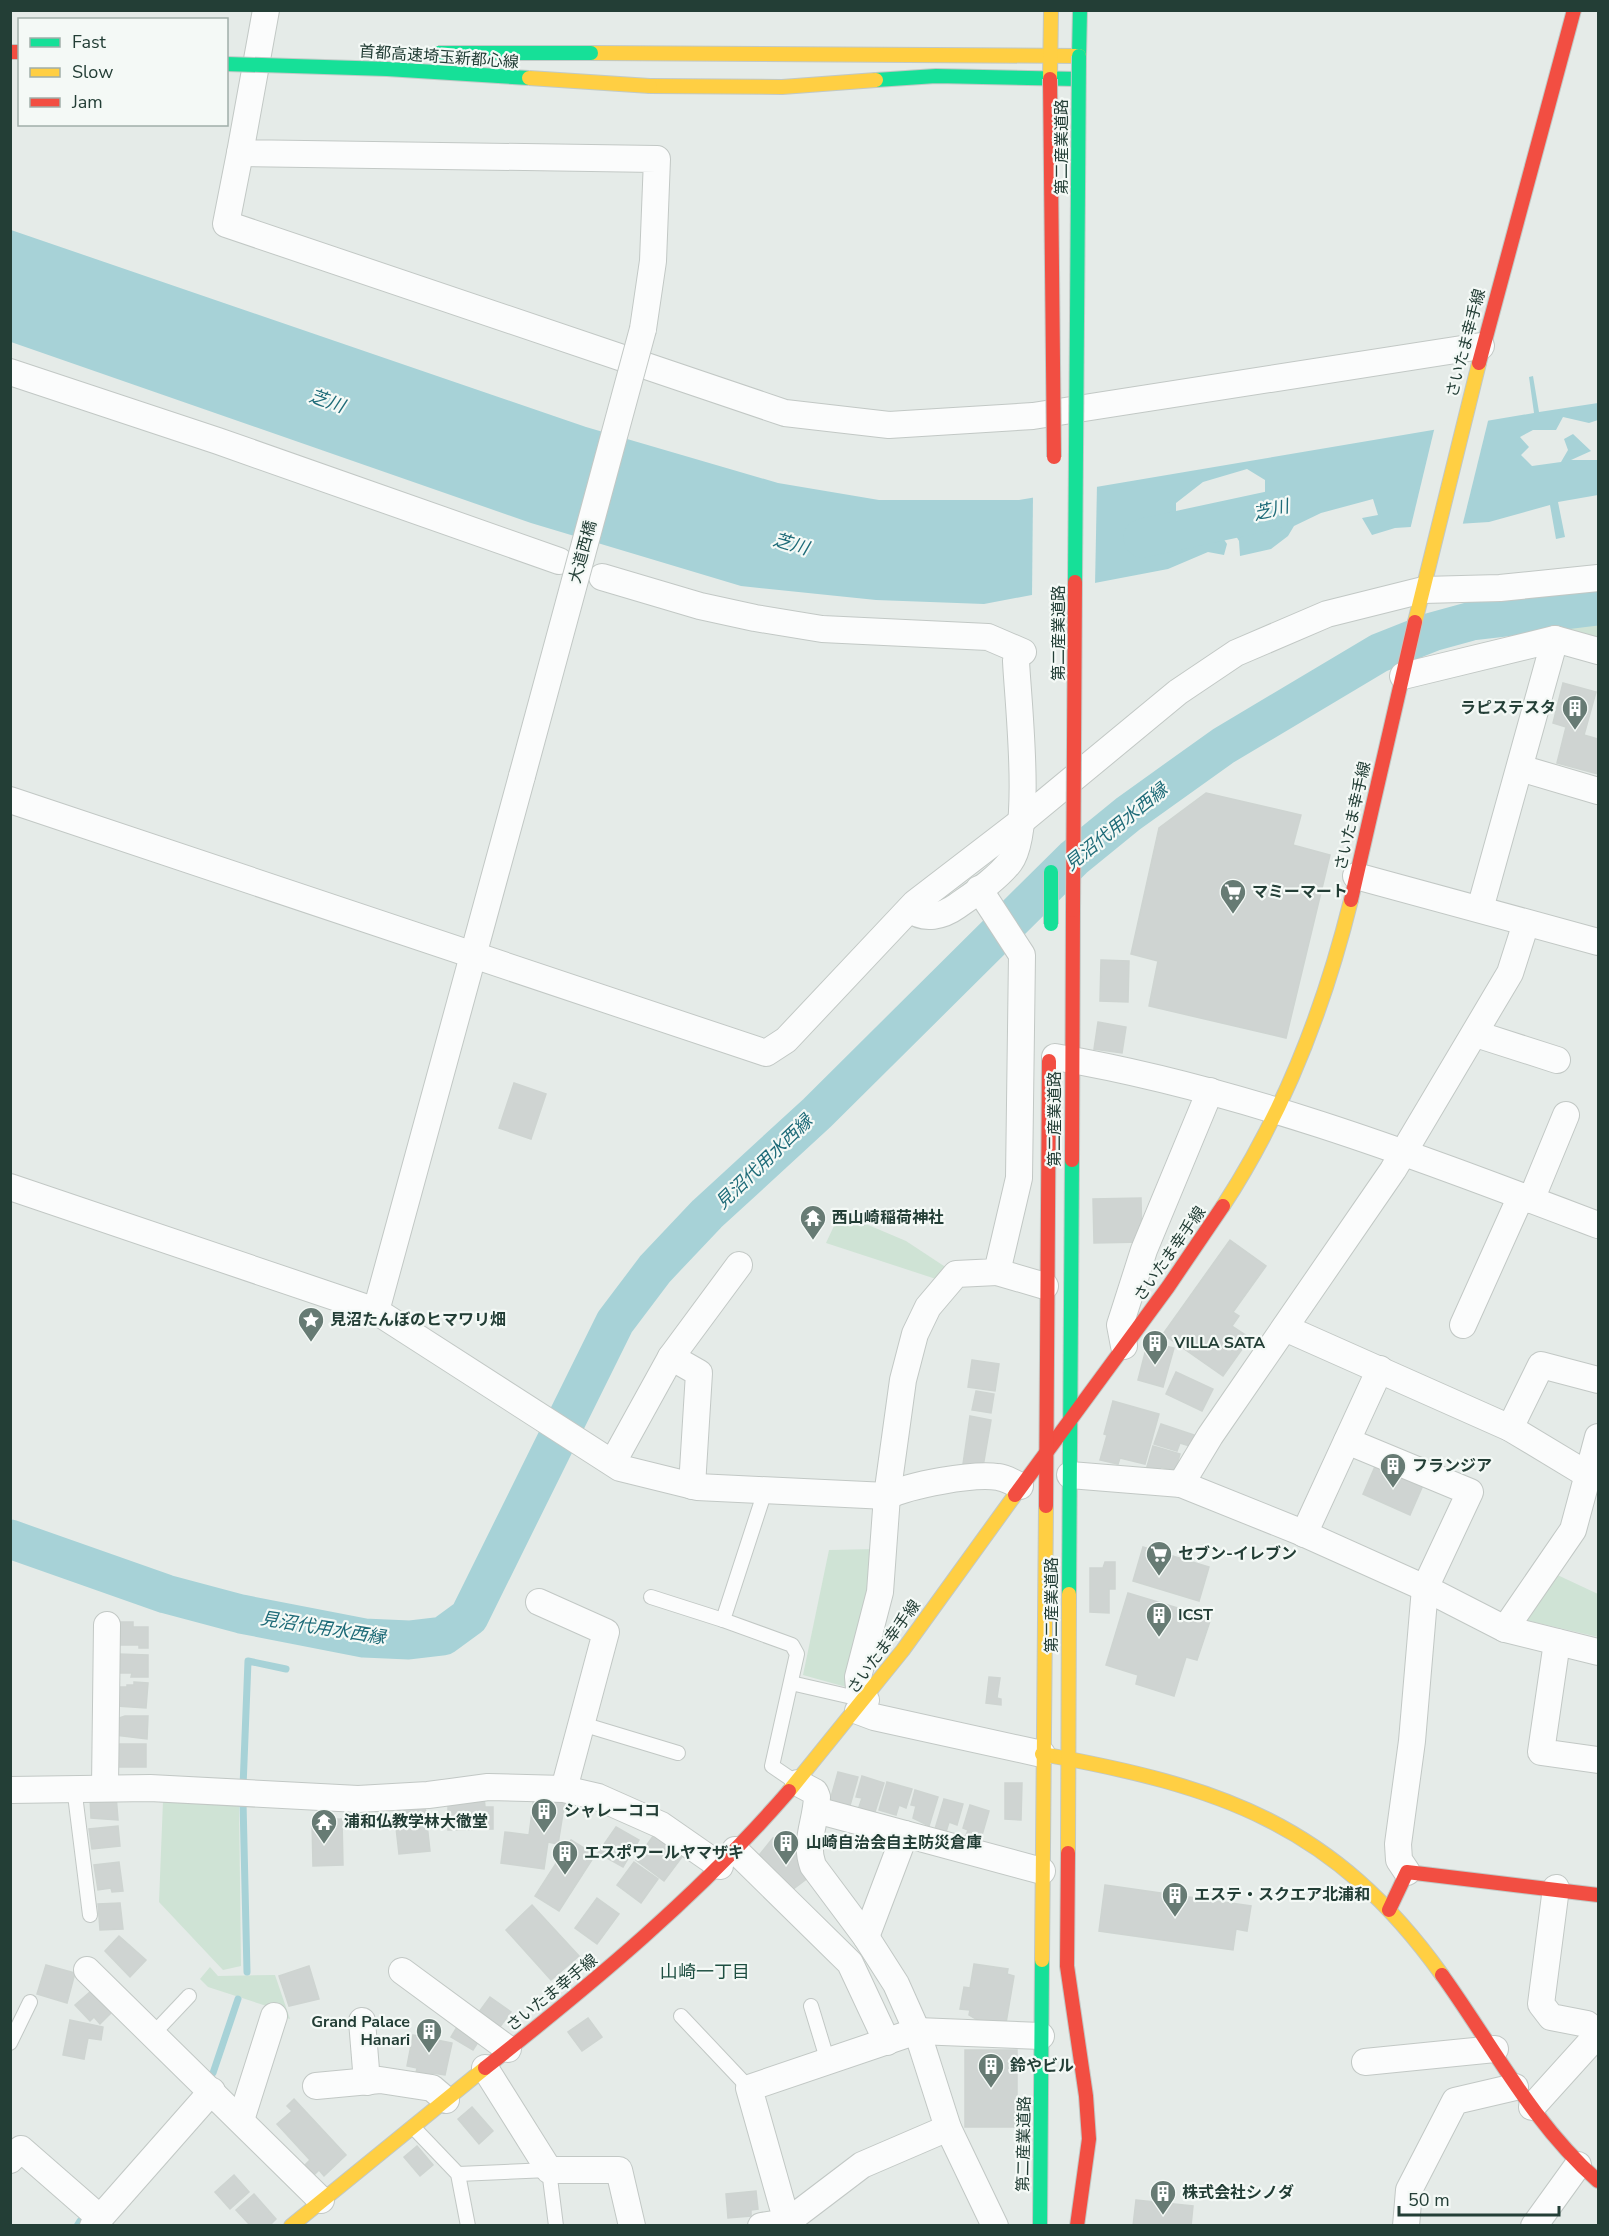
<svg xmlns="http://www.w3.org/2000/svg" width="1609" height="2236" font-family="'Nunito Sans','Noto Sans JP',sans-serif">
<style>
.green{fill:#cfe3d5}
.water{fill:#a7d2d7;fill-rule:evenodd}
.pier{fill:#e5ebe8}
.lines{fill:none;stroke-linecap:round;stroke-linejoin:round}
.stream{stroke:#a7d2d7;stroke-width:7}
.river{stroke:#a7d2d7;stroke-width:39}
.building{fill:#cfd4d2;stroke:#ced4d1;stroke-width:1.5}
.lane-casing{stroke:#c2c8c5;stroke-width:16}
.street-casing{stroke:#c2c8c5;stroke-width:28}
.fast-casing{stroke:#c1c8c5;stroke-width:16}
.slow-casing{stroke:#c1c8c5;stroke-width:16}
.jam-casing{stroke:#c1c8c5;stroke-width:16}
.lane{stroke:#fbfcfc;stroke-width:14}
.street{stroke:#fbfcfc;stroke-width:26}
.fast{stroke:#16e098;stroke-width:14}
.slow{stroke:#ffcf43;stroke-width:14}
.jam{stroke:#f24e42;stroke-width:14}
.street-bridge-casing{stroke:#c2c8c5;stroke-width:28;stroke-linecap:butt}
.fast-bridge-casing{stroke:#c1cac7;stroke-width:16;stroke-linecap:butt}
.slow-bridge-casing{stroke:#c1cac7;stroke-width:16;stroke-linecap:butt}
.jam-bridge-casing{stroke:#c1cac7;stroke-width:16;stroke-linecap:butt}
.street-bridge{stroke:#fbfcfc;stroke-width:26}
.fast-bridge{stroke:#16e098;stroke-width:14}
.slow-bridge{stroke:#ffcf43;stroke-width:14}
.jam-bridge{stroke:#f24e42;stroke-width:14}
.labels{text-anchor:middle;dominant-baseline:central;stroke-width:4.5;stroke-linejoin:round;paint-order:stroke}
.street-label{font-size:16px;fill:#233e36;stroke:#f4f9f6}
.poi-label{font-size:16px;font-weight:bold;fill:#233e36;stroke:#f4f9f6;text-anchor:start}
.water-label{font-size:18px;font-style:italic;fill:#1e6b78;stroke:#f4f9f6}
.neighbourhood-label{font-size:18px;fill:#1f4f42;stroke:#f4f9f6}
</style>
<rect width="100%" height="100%" fill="#e5ebe8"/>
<g class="green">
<polygon points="1598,618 1598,640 1558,628 1558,622"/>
<polygon points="840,1213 906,1241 950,1270 939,1280 826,1243"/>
<polygon points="877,1549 875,1590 846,1687 803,1675 829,1550"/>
<polygon points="1551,1572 1598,1594 1598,1637 1525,1620"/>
<polygon points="163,1801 239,1802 241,1966 223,1970 159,1902"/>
<polygon points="210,1967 218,1976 275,1975 290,2019 275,2014 276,2009 208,1987 200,1979"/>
</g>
<path class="water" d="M 11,230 L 586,427 L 778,483 L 879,500 L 1019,500 L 1534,413 L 1529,377 L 1533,376 L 1539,412 L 1598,403 L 1598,420 L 1589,423 L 1563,417 L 1556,430 L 1533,430 L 1520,437 L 1529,447 L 1521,455 L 1532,466 L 1561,462 L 1568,450 L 1564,439 L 1573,434 L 1591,451 L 1571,460 L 1598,460 L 1598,495 L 1558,502 L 1565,537 L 1556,539 L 1550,505 L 1489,522 L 1395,528 L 1372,535 L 1362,518 L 1378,515 L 1373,499 L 1321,513 L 1294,526 L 1288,536 L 1271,549 L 1240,556 L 1239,541 L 1233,531 L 1219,532 L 1227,544 L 1224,555 L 1208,552 L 1168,569 L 984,604 L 876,600 L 741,586 L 531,523 L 11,342 ZM 1247,469 L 1265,480 L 1265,492 L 1258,504 L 1198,532 L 1192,520 L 1176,515 L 1176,503 L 1203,482 Z"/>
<g class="pier">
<polygon points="1489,417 1462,527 1410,530 1435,426"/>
<polygon points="1097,484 1095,586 1032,598 1033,495"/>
</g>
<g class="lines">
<g class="stream">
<polyline points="243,1787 248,1661 286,1669"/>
<polyline points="243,1802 247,1972"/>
<polyline points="213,2073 238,1999"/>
<polyline points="77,2226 80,2221"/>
</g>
<g class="river">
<polyline points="1143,538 1273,510"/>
<polyline points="10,1539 166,1594 241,1614 364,1638 409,1640 443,1636 469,1617 615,1322 655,1269 707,1214 817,1113 1074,858 1128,814 1223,746 1379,653 1432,632 1472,621 1598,606"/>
</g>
</g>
<g class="building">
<polygon points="1563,683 1596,692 1584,735 1598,739 1598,774 1557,763 1566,727 1553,723"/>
<polygon points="1206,793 1301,815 1293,845 1330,855 1286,1038 1149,1006 1158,961 1131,954 1159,828"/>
<polygon points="1101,960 1129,961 1128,1002 1100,1001"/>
<polygon points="1098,1022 1126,1027 1122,1053 1094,1049"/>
<polygon points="514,1083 546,1094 531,1139 499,1128"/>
<polygon points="1141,1198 1142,1242 1094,1243 1093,1199"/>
<polygon points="1230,1240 1266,1266 1233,1312 1239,1316 1232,1326 1250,1338 1223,1376 1163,1334"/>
<polygon points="1161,1345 1174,1348 1163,1387 1138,1380 1146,1349 1159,1352"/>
<polygon points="972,1360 999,1364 995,1391 968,1387"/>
<polygon points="1176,1372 1213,1389 1202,1411 1166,1394"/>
<polygon points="976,1391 994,1394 991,1413 972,1410"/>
<polygon points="1113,1401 1159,1414 1145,1464 1120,1458 1118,1464 1100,1460 1107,1435 1104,1434"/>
<polygon points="970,1416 991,1420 983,1467 963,1464"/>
<polygon points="1161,1424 1197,1436 1193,1447 1180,1443 1177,1451 1154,1444"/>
<polygon points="1153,1446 1180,1454 1175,1471 1161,1467 1158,1474 1146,1470"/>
<polygon points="1377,1462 1424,1483 1410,1515 1363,1494"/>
<polygon points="1143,1547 1209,1567 1199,1601 1133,1581"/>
<polygon points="1105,1562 1115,1562 1115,1589 1109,1589 1109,1613 1090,1612 1090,1568 1103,1568"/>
<polygon points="1128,1593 1211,1618 1197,1660 1186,1657 1174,1696 1136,1684 1138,1675 1106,1665"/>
<polygon points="117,1622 133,1622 133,1627 148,1627 148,1648 139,1648 139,1645 117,1645"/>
<polygon points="118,1654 148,1655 148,1677 131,1677 132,1673 117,1673"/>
<polygon points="989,1677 1000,1678 997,1698 1001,1699 1001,1705 986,1703"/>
<polygon points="134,1682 148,1683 146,1708 117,1706 118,1687 127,1687 127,1685 134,1685"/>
<polygon points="125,1716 148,1716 147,1739 115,1735 116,1724 119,1724 119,1718"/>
<rect x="117" y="1744" width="29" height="23"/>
<polygon points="838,1772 858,1777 849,1809 829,1804"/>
<polygon points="862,1776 884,1783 874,1815 858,1810 862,1798 856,1797"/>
<polygon points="887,1782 912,1789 906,1808 899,1805 896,1815 879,1810"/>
<polygon points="1005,1783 1022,1783 1021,1820 1005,1819"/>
<polygon points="915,1790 938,1797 929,1826 913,1818 916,1806 911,1805"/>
<polygon points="116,1795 118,1820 91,1818 90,1797"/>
<polygon points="484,1796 485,1807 493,1807 493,1829 448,1830 448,1800"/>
<polygon points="534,1797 565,1801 558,1844 548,1842 544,1869 501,1863 505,1832 529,1835"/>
<polygon points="944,1799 963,1804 957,1825 949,1822 946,1832 935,1829"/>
<polygon points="970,1805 989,1811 980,1842 965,1838 968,1830 963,1828"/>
<polygon points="425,1806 430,1851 399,1854 394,1810"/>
<polygon points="342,1819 343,1865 313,1866 312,1820"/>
<polygon points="118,1826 120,1846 92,1849 89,1829"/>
<polygon points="616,1827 639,1840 623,1867 598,1853"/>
<polygon points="656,1832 685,1853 664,1881 636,1860"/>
<polygon points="773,1838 800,1851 813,1874 788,1893 756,1859"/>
<polygon points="571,1840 595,1855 559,1911 535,1896"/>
<polygon points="119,1862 123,1891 112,1892 111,1888 98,1890 94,1865"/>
<polygon points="634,1862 658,1879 641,1903 617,1885"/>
<polygon points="1105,1885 1251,1906 1247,1931 1236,1929 1233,1950 1099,1931"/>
<polygon points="597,1898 619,1914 597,1944 575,1928"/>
<polygon points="120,1903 123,1929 100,1930 98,1904"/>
<polygon points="532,1905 579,1956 551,1980 506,1930"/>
<polygon points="119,1936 146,1960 130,1977 105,1951"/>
<polygon points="974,1964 1008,1969 1007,1974 1014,1976 1005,2029 989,2027 969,2015 970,2010 960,2009 964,1987 970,1988"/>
<polygon points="46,1965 75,1973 67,2003 37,1994"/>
<polygon points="309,1966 319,1999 289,2006 279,1976"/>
<polygon points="91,1991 95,1995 97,1993 113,2011 100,2024 94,2017 90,2021 75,2005"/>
<polygon points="490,1997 511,2012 497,2031 476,2016"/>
<polygon points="588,2018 602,2037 582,2051 568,2032"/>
<polygon points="70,2020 103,2027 101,2040 88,2038 84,2059 63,2055"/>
<polygon points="460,2022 482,2036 473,2050 451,2037"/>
<polygon points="413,2035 452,2043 445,2075 432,2073 431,2076 416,2073 417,2068 407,2066"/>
<rect x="965" y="2050" width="52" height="77"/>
<polygon points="294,2099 346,2155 324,2176 319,2170 314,2175 305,2165 310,2160 277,2124 292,2111 287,2106"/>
<polygon points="472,2107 493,2131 479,2144 458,2119"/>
<polygon points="417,2146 433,2165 420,2176 404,2157"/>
<polygon points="234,2175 249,2192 230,2209 215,2192"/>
<polygon points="756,2191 758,2209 751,2210 751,2216 728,2218 726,2194"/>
<polygon points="254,2194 276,2219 269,2226 247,2226 249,2224 236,2210"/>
<polygon points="1136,2200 1193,2206 1191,2226 1133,2226"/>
</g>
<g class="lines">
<g class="lane-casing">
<g id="lane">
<polyline points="765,1491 723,1620 792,1645 797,1654 772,1766 797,1783"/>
<polyline points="651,1597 723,1620"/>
<polyline points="791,1683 865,1700"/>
<polyline points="582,1724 678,1753"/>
<polyline points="74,1787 90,1915"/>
<polyline points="811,2006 828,2062"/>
<polyline points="681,2016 749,2088"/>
<polyline points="153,2034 189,1996"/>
<polyline points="10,2043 30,2002"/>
<polyline points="413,2127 458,2174 468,2226"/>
<polyline points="458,2174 549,2170 556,2226"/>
</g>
</g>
<g class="street-casing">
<g id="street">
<polyline points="266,10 240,153 657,159 653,261 643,329"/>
<polyline points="240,153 226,224 785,413 889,425 1033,416 1481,346"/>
<polyline points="10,372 218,441 559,561"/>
<polyline points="602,577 700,606 755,618 822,629 988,637 1023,652"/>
<polyline points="1403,676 1555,639 1598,651"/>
<polyline points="1520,768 1598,791"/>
<polyline points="10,800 766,1053 786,1040 915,903 1023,820 1178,692 1236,653 1327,614 1423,590 1500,588 1598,578"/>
<polyline points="1356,876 1598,942"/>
<path d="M 910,909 C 924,921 943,916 957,906 C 974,894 997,879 1010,862 C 1033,832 1018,703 1016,661"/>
<polyline points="1480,909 1555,639"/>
<polyline points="1476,1034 1557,1060"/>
<path d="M 1055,1057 C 1243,1089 1421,1158 1598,1225"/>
<path d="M 10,1187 L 376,1311 L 620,1468 L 697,1487 L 887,1496 C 910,1485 973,1473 998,1477 C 1006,1478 1013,1482 1020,1486"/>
<polyline points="1531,1200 1566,1115"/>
<polyline points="997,1272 1045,1286"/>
<polyline points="376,1311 522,776"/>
<polyline points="1463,1325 1521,1196"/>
<polyline points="1285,1328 1510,1428 1588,1475"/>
<polyline points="1124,1346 1120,1325 1144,1250 1210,1091"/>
<polyline points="671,1357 699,1373 692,1486"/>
<polyline points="1510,1428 1541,1365 1598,1380"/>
<polyline points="1347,1441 1470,1492 1425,1588 1412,1741 1398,1844 1399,1860 1407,1872"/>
<polyline points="613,1462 671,1357 739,1265"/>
<polyline points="1070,1475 1181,1484 1298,1531 1425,1588 1505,1629 1598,1652"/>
<polyline points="1181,1484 1210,1436 1393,1170 1510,973 1526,923"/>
<polyline points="1304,1534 1380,1369"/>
<polyline points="539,1602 606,1632 564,1789"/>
<polyline points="1505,1629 1573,1530 1598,1437"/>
<polyline points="1557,1642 1541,1752 1598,1760"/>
<polyline points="866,1700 859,1688 858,1677 880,1592 887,1496 903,1380 915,1334 928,1307 956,1274 997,1272 1019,1178 1022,955 979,889"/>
<polyline points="858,1711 874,1717 1042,1754"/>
<path d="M 798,1783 L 815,1792 L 817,1797 C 816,1823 804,1841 813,1866 L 866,1937 L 896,1984 L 917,2031 L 948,2128 L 995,2226"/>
<polyline points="105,1787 107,1625"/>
<polyline points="10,1790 150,1788 358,1799 428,1795 488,1787 564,1789 598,1797 661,1825 720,1866"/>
<polyline points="816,1810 905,1834"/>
<polyline points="735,1850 850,1963 887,2042"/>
<polyline points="1556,1888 1541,2004 1551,2017 1587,2024 1598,2033"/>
<polyline points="866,1937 905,1834 1042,1871"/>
<polyline points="87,1970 321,2200"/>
<polyline points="402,1971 508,2049"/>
<polyline points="362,2021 367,2082"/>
<polyline points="1365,2062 1495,2049"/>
<polyline points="485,2068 549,2170 619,2170 632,2226"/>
<polyline points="316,2086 380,2080 432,2088 446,2100"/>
<polyline points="1532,2107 1598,2034"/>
<polyline points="241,2120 274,2016"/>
<polyline points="10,2160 21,2149 100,2218"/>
<polyline points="787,2222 749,2088 917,2031 1041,2036"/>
<polyline points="93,2226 212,2091"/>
<polyline points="761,2226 787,2222 862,2165 948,2128"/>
<polyline points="1406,2226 1409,2190 1455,2101 1515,2087"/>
<polyline points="1534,2226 1578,2165"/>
</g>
</g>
<g class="fast-casing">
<g id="fast">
<polyline points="1079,56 1080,10"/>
<polyline points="876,80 936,76 1077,79"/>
<polyline points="1069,1594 1072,1160"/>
<polyline points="1040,2226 1042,1960"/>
</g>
</g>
<g class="slow-casing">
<g id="slow">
<polyline points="591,53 1079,56"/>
<polyline points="1050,79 1051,10"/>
<polyline points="650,86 782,87 876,80"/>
<polyline points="1415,622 1479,363"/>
<path d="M 1223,1206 C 1285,1111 1324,1009 1351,900"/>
<path d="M 1042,1754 C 1219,1786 1333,1823 1442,1975"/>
<polyline points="789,1791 903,1650 1015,1495"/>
<polyline points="1068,1853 1069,1594"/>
<polyline points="1042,1960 1046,1506"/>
<polyline points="291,2226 485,2068"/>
</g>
</g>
<g class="jam-casing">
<g id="jam">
<polyline points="10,52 20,52"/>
<polyline points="1479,363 1574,10"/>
<polyline points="1351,900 1415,622"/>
<polyline points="1072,1160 1073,910"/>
<polyline points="1015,1495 1168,1287 1223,1206"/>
<polyline points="1046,1506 1049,1061"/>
<polyline points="1068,1853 1067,1966 1086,2096 1089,2139 1077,2226"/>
<polyline points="1389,1910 1407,1872 1598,1895"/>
<path d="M 1442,1975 C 1493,2046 1532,2123 1598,2181"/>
<path d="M 485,2068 C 593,1983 699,1895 789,1791"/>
</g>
</g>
<use href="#lane" class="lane"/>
<use href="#street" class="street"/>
<use href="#fast" class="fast"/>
<use href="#slow" class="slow"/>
<use href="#jam" class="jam"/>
<g class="street-bridge-casing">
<polyline id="street-bridge" points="522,776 643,329"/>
</g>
<g class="fast-bridge-casing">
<g id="fast-bridge">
<polyline points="438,53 591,53"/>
<polyline points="226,64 387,69 529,78"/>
<polyline points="1075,582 1079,56"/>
<polyline points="1051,872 1051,924"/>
</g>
</g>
<g class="slow-bridge-casing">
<polyline id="slow-bridge" points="529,78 650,86"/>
</g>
<g class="jam-bridge-casing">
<g id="jam-bridge">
<polyline points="1050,79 1054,457"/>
<polyline points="1073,910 1075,582"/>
</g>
</g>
<use href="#street-bridge" class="street-bridge"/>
<use href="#fast-bridge" class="fast-bridge"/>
<use href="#slow-bridge" class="slow-bridge"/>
<use href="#jam-bridge" class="jam-bridge"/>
</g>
<defs>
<g id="building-pin" transform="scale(1.35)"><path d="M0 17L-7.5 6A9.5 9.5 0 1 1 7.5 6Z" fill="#677b74" stroke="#f4f9f6"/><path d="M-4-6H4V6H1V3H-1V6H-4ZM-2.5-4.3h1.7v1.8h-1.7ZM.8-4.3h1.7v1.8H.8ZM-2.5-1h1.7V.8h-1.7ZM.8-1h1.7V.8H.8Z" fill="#fff"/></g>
<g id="supermarket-pin" transform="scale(1.35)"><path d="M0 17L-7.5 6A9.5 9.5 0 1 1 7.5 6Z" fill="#677b74" stroke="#f4f9f6"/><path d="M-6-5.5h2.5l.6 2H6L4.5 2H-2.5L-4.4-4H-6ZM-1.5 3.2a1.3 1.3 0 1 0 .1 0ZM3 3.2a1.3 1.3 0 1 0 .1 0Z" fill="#fff"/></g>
<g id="temple-pin" transform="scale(1.35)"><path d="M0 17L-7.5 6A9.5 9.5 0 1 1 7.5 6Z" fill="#677b74" stroke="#f4f9f6"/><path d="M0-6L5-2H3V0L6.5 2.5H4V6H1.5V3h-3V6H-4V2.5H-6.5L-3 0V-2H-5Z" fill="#fff"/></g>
<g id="sight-pin" transform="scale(1.35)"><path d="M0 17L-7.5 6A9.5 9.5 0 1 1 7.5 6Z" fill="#677b74" stroke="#f4f9f6"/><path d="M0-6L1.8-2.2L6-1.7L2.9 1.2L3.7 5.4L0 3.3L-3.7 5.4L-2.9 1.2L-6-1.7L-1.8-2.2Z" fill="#fff"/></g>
</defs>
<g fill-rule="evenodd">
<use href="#building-pin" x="1575" y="708"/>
<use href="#supermarket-pin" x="1233" y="892"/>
<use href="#temple-pin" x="813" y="1218"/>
<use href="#sight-pin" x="311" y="1320"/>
<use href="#building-pin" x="1155" y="1343"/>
<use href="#building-pin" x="1393" y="1466"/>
<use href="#supermarket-pin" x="1159" y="1554"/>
<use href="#building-pin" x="1159" y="1615"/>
<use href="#building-pin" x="544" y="1811"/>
<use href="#temple-pin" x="324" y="1822"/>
<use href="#building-pin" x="786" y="1843"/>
<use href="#building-pin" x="565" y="1853"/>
<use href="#building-pin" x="1175" y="1895"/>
<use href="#building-pin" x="429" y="2031"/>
<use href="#building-pin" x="991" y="2066"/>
<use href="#building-pin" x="1163" y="2193"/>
</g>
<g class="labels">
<g class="street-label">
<text transform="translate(439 57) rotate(4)">首都高速埼玉新都心線</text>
<text transform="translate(1062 147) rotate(-90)">第二産業道路</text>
<text transform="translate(1466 343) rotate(-75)">さいたま幸手線</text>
<text transform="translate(583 552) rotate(-75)">大道西橋</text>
<text transform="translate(1059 633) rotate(-90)">第二産業道路</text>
<text transform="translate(1353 816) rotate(-77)">さいたま幸手線</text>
<text transform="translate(1055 1119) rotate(-90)">第二産業道路</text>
<text transform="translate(1170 1254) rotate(-55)">さいたま幸手線</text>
<text transform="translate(1052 1605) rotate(-90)">第二産業道路</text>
<text transform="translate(884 1647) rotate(-54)">さいたま幸手線</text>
<text transform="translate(552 1993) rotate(-39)">さいたま幸手線</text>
<text transform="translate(1024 2144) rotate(-89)">第二産業道路</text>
</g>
<g class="poi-label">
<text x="1556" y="708" text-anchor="end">ラピステスタ</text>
<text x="1252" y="892">マミーマート</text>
<text x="832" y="1218">西山崎稲荷神社</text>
<text x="330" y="1320">見沼たんぼのヒマワリ畑</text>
<text x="1174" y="1343">VILLA SATA</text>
<text x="1412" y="1466">フランジア</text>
<text x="1178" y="1554">セブン-イレブン</text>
<text x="1178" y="1615">ICST</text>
<text x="564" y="1811">シャレーココ</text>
<text x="344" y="1822">浦和仏教学林大徹堂</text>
<text x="806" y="1843">山崎自治会自主防災倉庫</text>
<text x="584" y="1853">エスポワールヤマザキ</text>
<text x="1194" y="1895">エステ・スクエア北浦和</text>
<text x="410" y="2022" text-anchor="end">Grand Palace<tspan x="410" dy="18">Hanari</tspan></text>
<text x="1010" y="2066">鈴やビル</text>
<text x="1182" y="2193">株式会社シノダ</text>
</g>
<g class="water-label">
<text transform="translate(327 401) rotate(19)">芝川</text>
<text transform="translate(1271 510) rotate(-13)">芝川</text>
<text transform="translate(791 544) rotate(16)">芝川</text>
<text transform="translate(1116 827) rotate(-39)">見沼代用水西縁</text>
<text transform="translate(764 1162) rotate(-44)">見沼代用水西縁</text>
<text transform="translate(323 1628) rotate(9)">見沼代用水西縁</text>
</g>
<g class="neighbourhood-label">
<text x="705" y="1972">山崎一丁目</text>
</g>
</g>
<rect width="1609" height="2236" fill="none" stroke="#233e36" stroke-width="24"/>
<rect x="18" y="18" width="210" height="108" fill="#f4f9f6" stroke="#a0aea9" stroke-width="1.5"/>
<rect x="30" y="38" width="30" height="9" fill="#16e098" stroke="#a0aea9" stroke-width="1.5"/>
<text x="72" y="48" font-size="18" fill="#233e36">Fast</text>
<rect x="30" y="68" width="30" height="9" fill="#ffcf43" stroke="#a0aea9" stroke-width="1.5"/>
<text x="72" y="78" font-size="18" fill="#233e36">Slow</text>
<rect x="30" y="98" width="30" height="9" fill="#f24e42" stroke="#a0aea9" stroke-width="1.5"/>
<text x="72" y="108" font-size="18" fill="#233e36">Jam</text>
<path d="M1399 2206v9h160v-9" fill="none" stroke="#233e36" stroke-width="3"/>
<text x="1408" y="2206" font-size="18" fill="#233e36" stroke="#f4f9f6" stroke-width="4.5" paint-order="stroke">50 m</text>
</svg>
